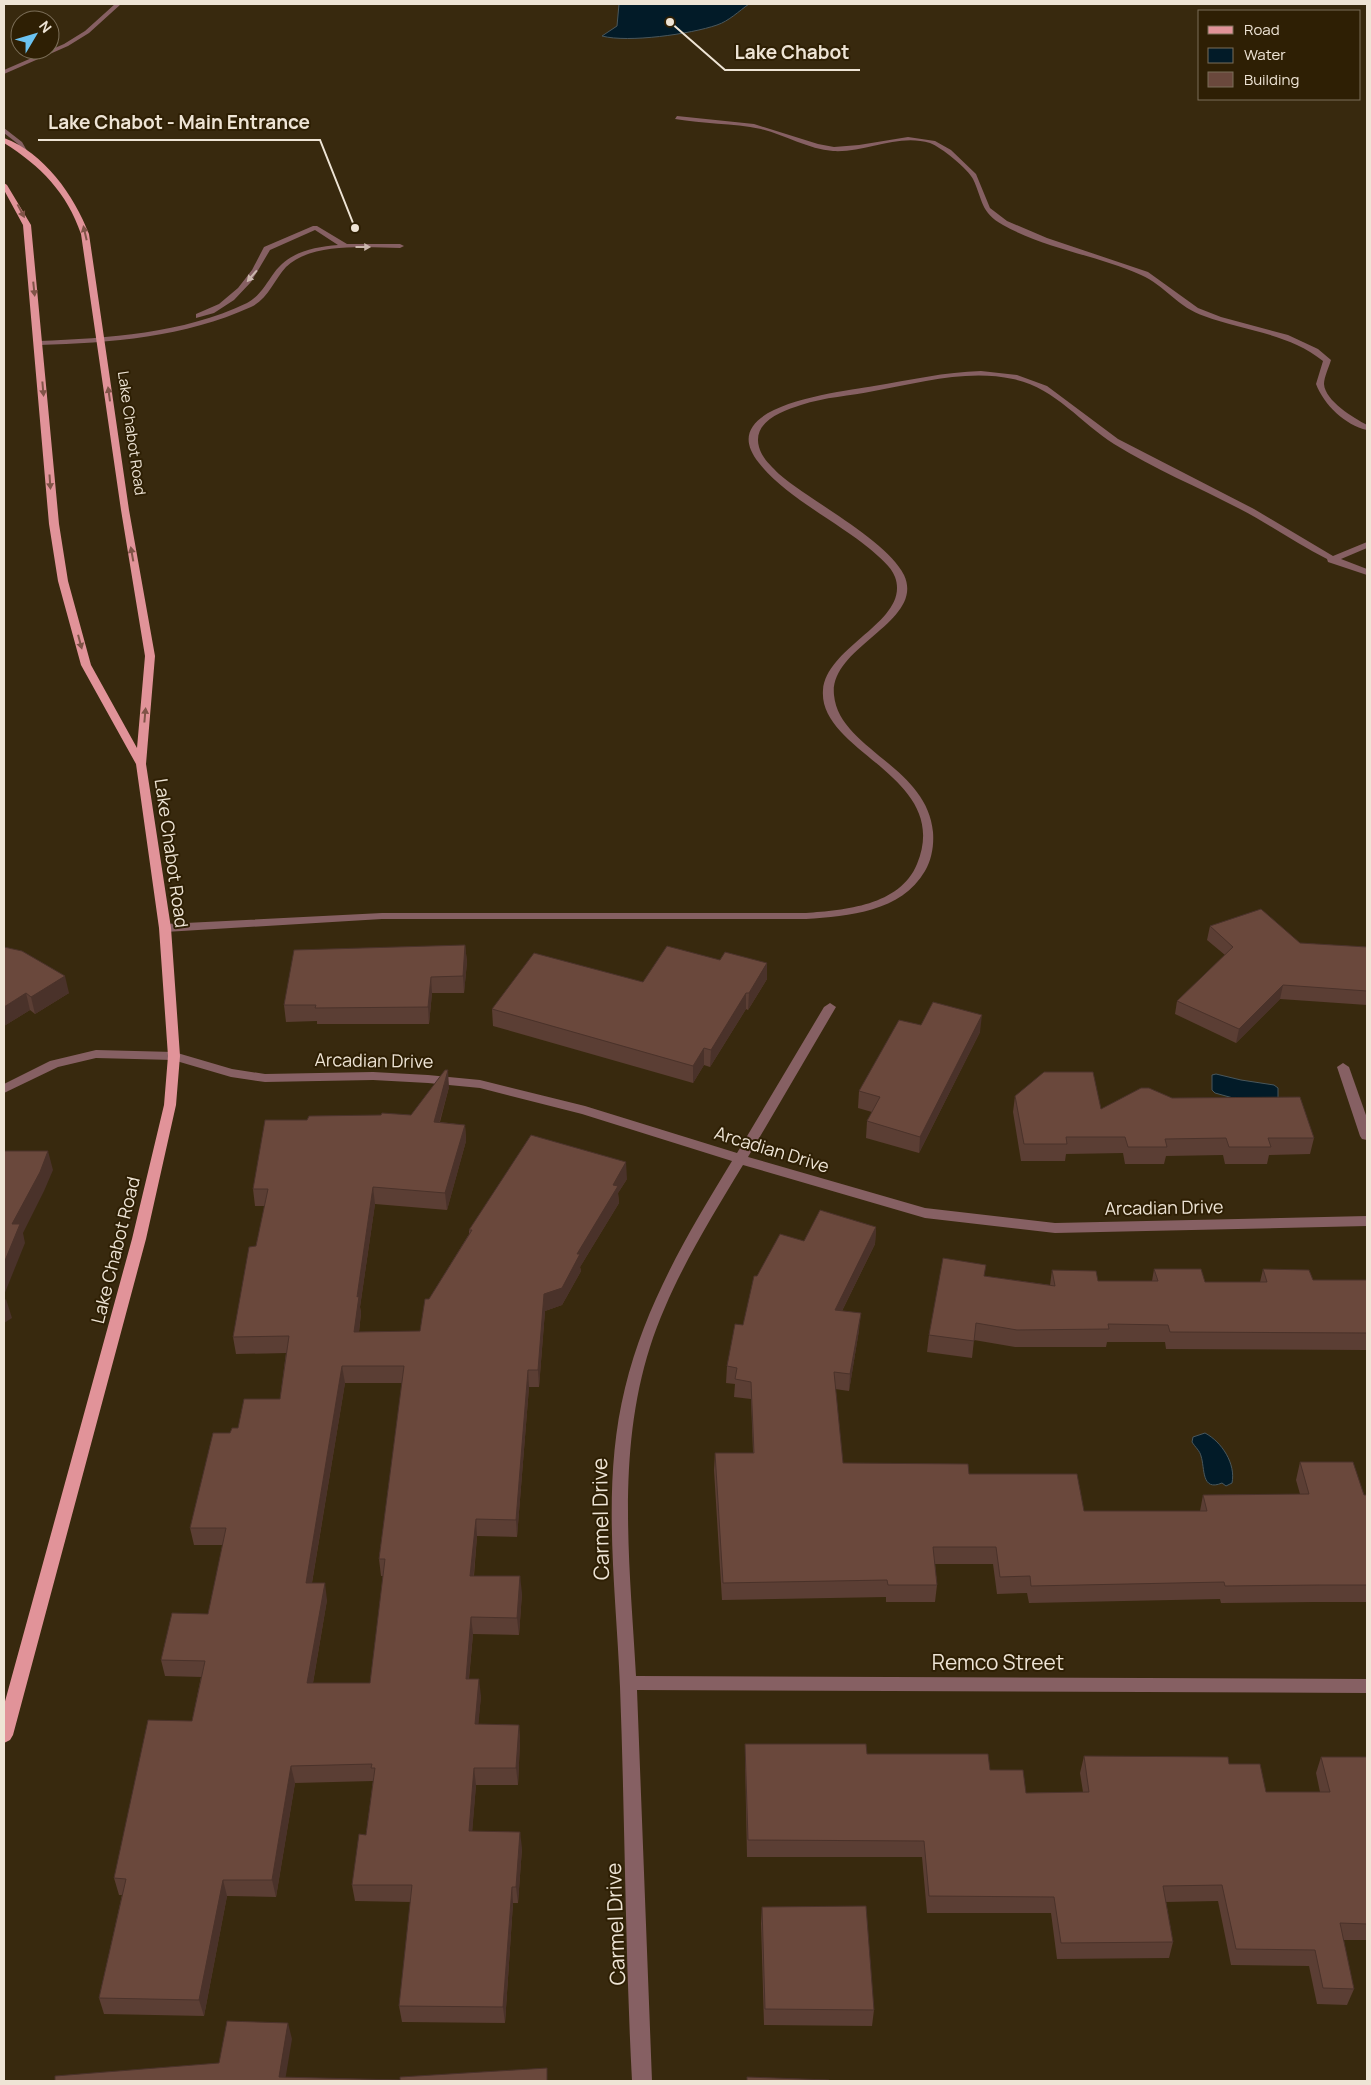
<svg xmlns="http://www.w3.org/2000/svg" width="1371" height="2085" font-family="Manrope,sans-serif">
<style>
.water{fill:#021b28;stroke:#49575c}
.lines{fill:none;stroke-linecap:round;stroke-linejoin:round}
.minor{fill:#866063;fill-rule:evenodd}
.major{fill:#e19399;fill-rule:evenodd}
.wall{fill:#5b3e34;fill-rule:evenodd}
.shaded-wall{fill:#4a322a}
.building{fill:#6a483c;stroke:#4a322a;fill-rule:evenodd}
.oneway{fill:#7f5347}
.oneway2{fill:#cab6ad}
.labels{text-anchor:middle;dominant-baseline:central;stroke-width:4;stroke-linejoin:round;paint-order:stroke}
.far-street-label{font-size:15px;fill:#eee4d5;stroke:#2e1f04}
.street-label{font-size:18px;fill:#eee4d5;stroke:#2e1f04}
.near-street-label{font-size:21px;fill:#eee4d5;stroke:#2e1f04}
.leader{fill:none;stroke:#eee4d5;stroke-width:2}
.callout-dot{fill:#eee4d5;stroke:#2e1f04;stroke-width:2}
.callout-label{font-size:19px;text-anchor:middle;font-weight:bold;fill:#eee4d5;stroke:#2e1f04;stroke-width:4;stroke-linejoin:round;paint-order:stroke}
</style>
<rect width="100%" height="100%" fill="#38290e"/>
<g class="water">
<path d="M 619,4 L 749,4 C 739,11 729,21 717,25 C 691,34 628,43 602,36 L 617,26 Z"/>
<polygon points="1216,1074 1241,1080 1274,1085 1278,1088 1278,1101 1244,1101 1215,1093 1212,1090 1212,1075"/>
<path d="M 1205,1433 C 1222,1442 1236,1464 1232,1483 L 1226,1486 L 1222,1483 C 1201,1492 1205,1468 1201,1456 C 1200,1451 1195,1447 1192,1442 L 1193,1437 Z"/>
</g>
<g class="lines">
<g class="minor">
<polygon points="115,4 121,4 89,33 68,46 4,74 4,70 64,44 85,31"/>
<path d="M 677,116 L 754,124 L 818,144 L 834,147 L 859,145 L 908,137 L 935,141 L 951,150 L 976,174 L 990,208 L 1007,221 L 1047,238 L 1148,272 L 1198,308 L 1221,317 L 1288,335 L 1318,349 L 1331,360 C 1329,367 1324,377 1324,384 C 1325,401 1354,418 1367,425 L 1367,430 C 1345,425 1324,405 1316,384 L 1323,361 C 1288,333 1244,331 1204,316 C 1179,308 1164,285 1141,275 C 1096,255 1046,249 1003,225 C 980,212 983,200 973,179 C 968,169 941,147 930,143 C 898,133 865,153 833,151 C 808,149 785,135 761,129 C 732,123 703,124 675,119 Z"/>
<polygon points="4,128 22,142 30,156 26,156 18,144 4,133"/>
<path d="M 313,226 L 317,226 L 347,244 L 400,244 L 404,246 L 400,248 C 367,248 311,242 286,267 C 274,280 268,299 251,307 C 185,337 111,343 39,345 L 35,343 L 39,341 C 109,338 182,334 247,303 C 259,297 266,284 274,273 C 289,252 313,247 338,245 L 315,230 L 270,250 L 251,282 L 234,300 L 214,313 L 196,318 L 196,314 L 219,304 L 238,288 L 252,270 L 264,247 Z"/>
<path d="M 981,371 L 1017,375 L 1047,386 L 1118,439 L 1254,509 L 1333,556 L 1367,542 L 1367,548 L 1341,559 L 1367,569 L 1367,575 L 1328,562 L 1327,559 C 1297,544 1269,524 1240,509 C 1198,487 1154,469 1114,444 C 1081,423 1054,387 1013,379 C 967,369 919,383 874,391 C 850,396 825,397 801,405 C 782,411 752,422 759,447 C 762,458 771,466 779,474 C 810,501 887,540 904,575 C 926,622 829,646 834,695 C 839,749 927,766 933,832 C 934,845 932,859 925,871 C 901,912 849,916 806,919 L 382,919 L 165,932 L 159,928 L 165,924 L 382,913 L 806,913 C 844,910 900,906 917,864 C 953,776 818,753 823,690 C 827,645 911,621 895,577 C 891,566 879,557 870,549 C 836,521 786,497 759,463 C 711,404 843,392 874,386 C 910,380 945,372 981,371 Z"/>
<path d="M 830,1003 L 836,1007 L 748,1157 L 925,1208 L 1055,1223 L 1367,1216 L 1367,1226 L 1055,1233 L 925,1218 L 743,1165 C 708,1223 671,1282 650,1347 C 616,1454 630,1566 636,1676 L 1367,1679 L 1367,1693 L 637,1690 L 652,2081 L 632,2081 C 625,1950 625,1818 620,1687 C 616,1588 601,1485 625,1388 C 645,1305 688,1233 732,1161 L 582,1114 L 480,1088 L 428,1083 L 373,1080 L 265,1082 L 231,1077 L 173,1060 L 96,1058 L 58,1067 L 4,1093 L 4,1084 L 50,1061 L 96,1050 L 174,1052 L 232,1069 L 265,1074 L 373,1072 L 428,1075 L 480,1080 L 585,1106 L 737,1153 L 824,1007 Z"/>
<polygon points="1343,1063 1349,1067 1367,1118 1367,1140 1362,1139 1360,1136 1337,1067"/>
</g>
<path class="major" d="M 4,138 C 44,153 74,195 89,234 L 129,510 L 155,656 L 146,764 L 171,928 L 180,1056 L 176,1105 L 146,1239 L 13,1735 L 10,1740 L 4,1743 L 4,1705 L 132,1239 L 164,1105 L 168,1056 L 159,928 L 136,764 L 81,665 L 58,581 L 49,524 L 23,225 L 4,190 L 4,183 L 7,185 L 31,225 L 59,524 L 68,581 L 91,665 L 137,748 L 145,656 L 121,510 L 81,234 C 67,193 41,166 4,143 Z"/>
</g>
<g class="wall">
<polygon points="1210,926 1300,943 1367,947 1367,1005 1280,999 1236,1043 1175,1014 1177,1001 1225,955 1207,940"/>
<polygon points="465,945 467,962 464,993 432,993 429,1024 317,1024 317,1021 286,1022 284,1005"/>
<polygon points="4,947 69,993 35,1014 30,1010 4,1026"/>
<polygon points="767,979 748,1010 746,1009 710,1067 704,1065 693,1083 493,1026 492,1009 643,982"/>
<polygon points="921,1025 980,1032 919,1153 866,1138 867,1121 872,1112 858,1108 859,1091"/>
<path d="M 449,1087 L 440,1122 L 465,1125 L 466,1141 L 447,1210 L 375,1204 L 360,1307 L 361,1313 L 359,1332 L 420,1331 L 429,1299 L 469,1234 L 469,1230 L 627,1179 L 618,1193 L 619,1203 L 580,1267 L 581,1271 L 562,1305 L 545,1311 L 539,1387 L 529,1387 L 517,1537 L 477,1536 L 474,1576 L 522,1593 L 519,1635 L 473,1634 L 469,1679 L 481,1696 L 478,1724 L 519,1725 L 520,1741 L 518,1785 L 476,1785 L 472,1831 L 522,1848 L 518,1903 L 513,1903 L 505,2023 L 402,2022 L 399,2006 L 411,1902 L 355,1901 L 352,1885 L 366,1835 L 373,1781 L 295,1783 L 276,1897 L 227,1896 L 204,2016 L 104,2014 L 99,1998 L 122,1895 L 119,1895 L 114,1878 L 192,1721 L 201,1677 L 165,1676 L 161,1660 L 208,1614 L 223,1545 L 194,1545 L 190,1528 L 230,1433 L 280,1399 L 286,1353 L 236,1354 L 233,1337 L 256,1246 L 265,1206 L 255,1206 L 253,1189 L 307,1120 L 411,1115 ZM 345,1383 L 402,1383 L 379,1559 L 381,1576 L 383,1576 L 370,1683 L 313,1683 L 327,1600 L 312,1583 Z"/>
<polygon points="1015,1096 1101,1109 1172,1098 1314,1138 1310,1154 1269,1155 1267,1164 1225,1164 1223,1155 1166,1156 1164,1164 1125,1164 1123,1153 1066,1154 1065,1161 1021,1161 1013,1112"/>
<polygon points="876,1227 875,1244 842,1311 859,1330 849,1391 835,1389 843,1463 969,1474 1084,1511 1200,1511 1203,1495 1300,1494 1296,1480 1300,1462 1364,1495 1367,1495 1367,1602 1314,1602 1221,1603 1220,1599 1029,1603 1027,1593 997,1594 993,1564 935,1564 937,1585 935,1602 886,1602 886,1597 722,1600 714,1470 715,1453 753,1453 751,1399 734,1397 735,1384 726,1383 727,1366 743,1325 757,1276 804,1241"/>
<polygon points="1154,1269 1205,1282 1260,1282 1263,1269 1313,1280 1367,1280 1367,1350 1166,1349 1165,1342 1107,1342 1106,1347 1015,1347 974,1340 972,1358 927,1352 929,1335 984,1276 1050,1285 1052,1270 1098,1281 1152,1281"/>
<polygon points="745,1744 867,1754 990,1770 1026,1793 1083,1792 1080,1773 1084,1756 1229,1764 1266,1792 1320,1792 1316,1773 1321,1757 1367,1757 1367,1940 1343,1940 1354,1989 1347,2005 1317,2004 1309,1966 1231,1965 1218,1901 1166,1902 1173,1942 1169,1958 1057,1959 1051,1913 927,1913 922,1857 747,1857 745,1760"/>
<polygon points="762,1907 874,2010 872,2026 764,2025 761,1923"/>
</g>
<g class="shaded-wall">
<polygon points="465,945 467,962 464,993 463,976"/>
<polygon points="767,963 767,979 748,1010 749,993"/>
<polygon points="65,976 69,993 35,1014 31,997"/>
<polygon points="431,977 432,993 429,1024 428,1007"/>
<polygon points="1283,985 1280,999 1236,1043 1239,1029"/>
<polygon points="26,993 30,1010 4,1026 4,1007"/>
<polygon points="746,993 746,1009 710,1067 711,1050"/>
<polygon points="982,1015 980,1032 919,1153 920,1137"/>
<polygon points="704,1048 704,1065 693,1083 693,1066"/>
<polygon points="448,1070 449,1087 435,1138 434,1122"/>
<polygon points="465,1125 466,1141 447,1210 445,1193"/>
<polygon points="48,1151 53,1170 44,1191 23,1233 25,1243 4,1295 4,1263 12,1224"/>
<polygon points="626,1162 627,1179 618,1193 619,1203 580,1267 581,1271 562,1305 545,1311 539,1387 538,1370 544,1294 577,1254 613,1185"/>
<polygon points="373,1187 375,1204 360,1307 361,1313 357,1349 354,1332 357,1297"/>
<polygon points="876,1227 875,1244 834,1327 835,1310"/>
<polygon points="6,1299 12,1318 4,1323 4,1301"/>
<polygon points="861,1313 859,1330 849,1391 850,1374"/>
<polygon points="342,1366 345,1383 309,1600 306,1583"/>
<polygon points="528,1370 529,1387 517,1537 516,1520"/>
<polygon points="476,1519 477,1536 472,1593 470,1576"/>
<polygon points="520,1576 522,1593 519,1635 517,1618"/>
<polygon points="325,1583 327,1600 310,1700 307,1683"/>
<polygon points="471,1617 473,1634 467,1696 466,1679"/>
<polygon points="479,1679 481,1696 477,1741 475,1724"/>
<polygon points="519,1725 520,1741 518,1785 516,1768"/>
<polygon points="291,1766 295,1783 276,1897 272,1880"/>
<polygon points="474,1768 476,1785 471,1847 469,1831"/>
<polygon points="520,1832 522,1848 518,1903 516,1887"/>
<polygon points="223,1880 227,1896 204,2016 199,2000"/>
<polygon points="512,1887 513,1903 505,2023 503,2007"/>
<polygon points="288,2023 292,2039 285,2081 279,2077"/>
</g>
<g class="building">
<polygon points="1261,909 1300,943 1367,947 1367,991 1283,985 1239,1029 1177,1001 1233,947 1210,926"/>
<polygon points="465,945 463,976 431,977 428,1007 315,1008 316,1005 284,1005 294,950"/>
<polygon points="667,946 720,960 725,952 767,963 749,993 746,993 711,1050 704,1048 693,1066 492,1009 534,953 643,982"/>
<polygon points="4,947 22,951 65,976 31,997 26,993 4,1007"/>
<polygon points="933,1002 982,1015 920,1137 867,1121 880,1097 859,1091 899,1020 921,1025"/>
<path d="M 445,1070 L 448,1070 L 434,1122 L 465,1125 L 445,1193 L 373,1187 L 357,1297 L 359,1296 L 354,1332 L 420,1331 L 425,1299 L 429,1299 L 472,1230 L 469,1230 L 531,1135 L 626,1162 L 613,1185 L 618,1186 L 577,1254 L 580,1254 L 562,1288 L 544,1294 L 538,1370 L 528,1370 L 516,1520 L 476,1519 L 470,1576 L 520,1576 L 517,1618 L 471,1617 L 466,1679 L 479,1679 L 475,1724 L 519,1725 L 516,1768 L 474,1768 L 469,1831 L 520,1832 L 516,1887 L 512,1887 L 503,2007 L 399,2006 L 412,1885 L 352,1885 L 359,1834 L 366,1835 L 375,1768 L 371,1768 L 372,1764 L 291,1766 L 272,1880 L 223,1880 L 199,2000 L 99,1998 L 126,1879 L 114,1878 L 148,1720 L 192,1721 L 205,1661 L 161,1660 L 172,1613 L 208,1614 L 226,1528 L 190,1528 L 213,1433 L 230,1433 L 232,1428 L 238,1428 L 244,1399 L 280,1399 L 289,1336 L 233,1337 L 249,1247 L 256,1246 L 268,1189 L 253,1189 L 265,1120 L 307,1120 L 309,1116 L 381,1115 L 382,1113 L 411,1115 ZM 342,1366 L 404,1366 L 379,1559 L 385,1559 L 370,1683 L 307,1683 L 325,1583 L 306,1583 Z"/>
<polygon points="1044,1072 1093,1072 1101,1109 1141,1088 1149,1088 1172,1098 1300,1097 1314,1138 1268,1138 1271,1147 1229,1147 1226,1138 1165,1139 1167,1147 1128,1147 1125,1137 1066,1137 1067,1144 1024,1144 1015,1096"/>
<polygon points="4,1151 48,1151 40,1172 12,1224 20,1224 4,1263"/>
<polygon points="820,1210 876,1227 835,1310 861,1313 850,1374 834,1372 843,1463 968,1464 969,1474 1077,1474 1084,1511 1207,1511 1203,1495 1309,1494 1300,1462 1353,1462 1364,1495 1367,1495 1367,1585 1319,1585 1225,1586 1224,1582 1031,1586 1030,1576 1000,1577 996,1547 933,1547 937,1585 888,1585 887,1580 723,1583 715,1453 754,1453 751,1382 735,1379 737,1368 727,1366 735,1324 743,1325 754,1276 757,1276 780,1234 804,1241"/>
<polygon points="943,1258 986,1265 984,1276 1055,1286 1052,1270 1096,1271 1098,1281 1158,1281 1154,1269 1201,1269 1205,1282 1267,1282 1263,1269 1309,1270 1313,1280 1367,1280 1367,1333 1170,1332 1168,1325 1108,1324 1109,1329 1017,1330 976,1323 974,1341 929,1335"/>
<polygon points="745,1744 866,1744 867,1754 988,1754 990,1770 1023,1770 1026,1793 1089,1792 1084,1756 1228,1757 1229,1764 1260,1764 1266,1792 1330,1792 1321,1757 1367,1757 1367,1924 1340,1923 1354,1989 1323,1988 1315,1950 1236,1949 1222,1885 1163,1886 1173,1942 1061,1943 1054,1897 929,1896 924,1841 748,1840"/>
<polygon points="866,1906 874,2010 765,2009 762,1907"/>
<polygon points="227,2021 288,2023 279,2077 400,2080 400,2077 547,2068 547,2081 55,2081 55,2076 219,2063"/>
<polygon points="747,2077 829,2080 829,2081 747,2081"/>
</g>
<defs><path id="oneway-solid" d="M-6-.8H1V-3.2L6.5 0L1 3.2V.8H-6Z" transform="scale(1.25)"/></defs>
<g class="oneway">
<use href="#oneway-solid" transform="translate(21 211) rotate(62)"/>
<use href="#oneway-solid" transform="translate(85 233) rotate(-103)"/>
<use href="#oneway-solid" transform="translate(34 289) rotate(84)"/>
<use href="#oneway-solid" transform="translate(43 389) rotate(85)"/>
<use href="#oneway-solid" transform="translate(109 394) rotate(-98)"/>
<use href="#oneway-solid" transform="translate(50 482) rotate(86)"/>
<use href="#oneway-solid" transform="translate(132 554) rotate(-100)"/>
<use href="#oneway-solid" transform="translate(80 642) rotate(75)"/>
<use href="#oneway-solid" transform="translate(145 715) rotate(-85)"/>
</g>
<g class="oneway2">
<use href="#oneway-solid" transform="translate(363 247)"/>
<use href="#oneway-solid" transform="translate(252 276) rotate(131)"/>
</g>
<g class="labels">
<g class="far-street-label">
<text transform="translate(132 433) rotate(82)">Lake Chabot Road</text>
</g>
<g class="street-label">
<text transform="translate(172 853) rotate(82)">Lake Chabot Road</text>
<text transform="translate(374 1060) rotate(1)">Arcadian Drive</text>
<text transform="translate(772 1149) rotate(17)">Arcadian Drive</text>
<text transform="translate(1164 1207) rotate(-1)">Arcadian Drive</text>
<text transform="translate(115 1250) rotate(-76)">Lake Chabot Road</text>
</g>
<g class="near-street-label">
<text transform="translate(600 1519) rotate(-91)">Carmel Drive</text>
<text x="998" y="1662">Remco Street</text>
<text transform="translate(615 1924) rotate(-92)">Carmel Drive</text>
</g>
</g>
<path class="leader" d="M670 22L725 70H860M355 228L320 140H38"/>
<g class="callout-dot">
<circle cx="670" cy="22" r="5"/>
<circle cx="355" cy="228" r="5"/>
</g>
<g class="callout-label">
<text x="792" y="59">Lake Chabot</text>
<text x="179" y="129">Lake Chabot - Main Entrance</text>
</g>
<rect width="1371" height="2085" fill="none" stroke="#eee4d5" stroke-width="10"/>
<rect x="1198" y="10" width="162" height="90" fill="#2e1f04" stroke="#7b6e58"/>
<rect x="1208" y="26" width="25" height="8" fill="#e19399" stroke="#7b6e58"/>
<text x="1244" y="35" font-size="15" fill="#eee4d5">Road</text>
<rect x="1208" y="48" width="25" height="15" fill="#021b28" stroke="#7b6e58"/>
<text x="1244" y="60" font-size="15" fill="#eee4d5">Water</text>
<rect x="1208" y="72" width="25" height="15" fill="#6a483c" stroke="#7b6e58"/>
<text x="1244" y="85" font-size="15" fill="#eee4d5">Building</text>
<g transform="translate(35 35) rotate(52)"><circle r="24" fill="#2e1f04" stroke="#7b6e58"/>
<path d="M0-4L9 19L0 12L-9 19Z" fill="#6bc3f2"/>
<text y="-8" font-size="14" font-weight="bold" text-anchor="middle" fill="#eee4d5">N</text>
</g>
</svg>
